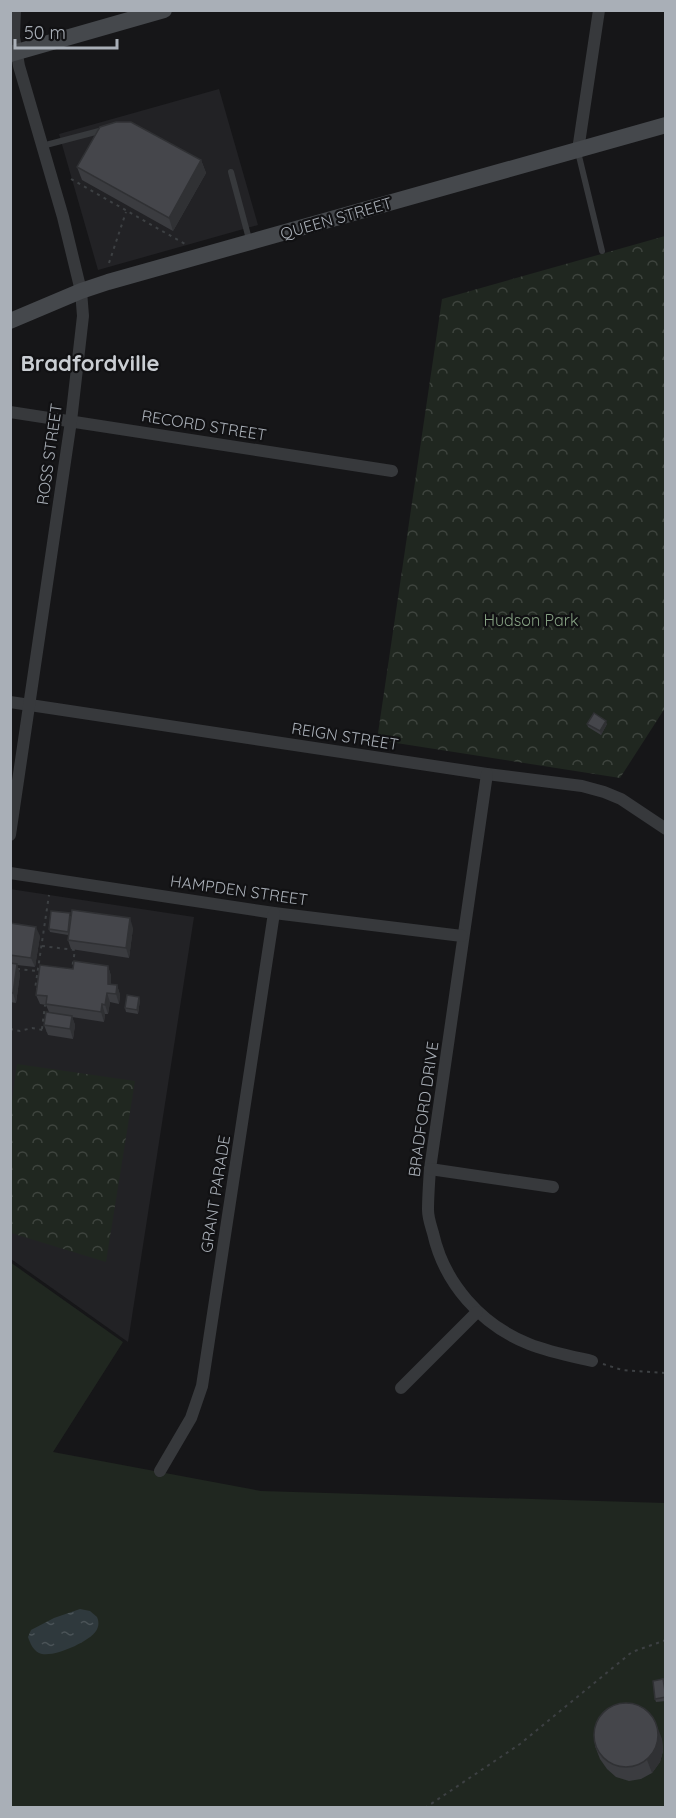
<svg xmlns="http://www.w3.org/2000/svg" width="676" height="1818" font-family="Quicksand,sans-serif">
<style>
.built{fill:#222225}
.grass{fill:#202720}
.park{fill:url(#park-crowns)}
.water{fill:url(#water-ripples)}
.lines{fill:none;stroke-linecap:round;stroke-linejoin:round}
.path{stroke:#3d4043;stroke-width:2;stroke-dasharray:3 4.5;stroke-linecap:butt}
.lane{stroke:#37393c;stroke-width:6}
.street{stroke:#37393c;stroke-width:12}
.secondary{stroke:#45484c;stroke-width:16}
.wall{fill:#3b3c40}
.shaded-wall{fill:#303134}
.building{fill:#45464b;stroke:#303134;stroke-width:1.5}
.labels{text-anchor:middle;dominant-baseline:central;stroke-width:4.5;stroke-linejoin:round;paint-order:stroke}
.street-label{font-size:16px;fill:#a9afb7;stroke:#111113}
.park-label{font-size:16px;fill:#85a082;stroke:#111113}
.district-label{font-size:22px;font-weight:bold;fill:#caced3;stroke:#111113}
</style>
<defs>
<pattern id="park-crowns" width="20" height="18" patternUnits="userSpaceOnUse" patternTransform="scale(1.5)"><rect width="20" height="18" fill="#202720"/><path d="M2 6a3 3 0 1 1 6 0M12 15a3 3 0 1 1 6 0" fill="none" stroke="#3e443e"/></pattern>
<pattern id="water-ripples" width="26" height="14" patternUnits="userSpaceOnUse" patternTransform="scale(1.5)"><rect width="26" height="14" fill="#2f393d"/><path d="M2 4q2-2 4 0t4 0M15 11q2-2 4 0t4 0" fill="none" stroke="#4a5357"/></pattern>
</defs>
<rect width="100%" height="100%" fill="#161618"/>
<g class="built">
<polygon points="219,89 258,225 98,270 59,134"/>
<polygon points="10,889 194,917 128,1342 11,1259"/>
</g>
<polygon class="grass" points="10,1262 123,1342 53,1452 261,1491 665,1503 665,1807 11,1807"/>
<g class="park">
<polygon points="665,236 665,708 620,778 377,740 442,299"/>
<polygon points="17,1064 135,1081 106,1262 11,1233 10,1114"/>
</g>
<path class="water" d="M 80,1609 L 90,1611 L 97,1617 C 99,1622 99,1626 96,1631 C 89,1642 51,1659 39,1653 C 33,1650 30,1643 28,1637 L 31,1630 L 54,1618 Z"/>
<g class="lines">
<g class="path">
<polyline points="71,179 185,244"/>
<polyline points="109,263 126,212"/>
<polyline points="42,946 75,950 72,969"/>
<polyline points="17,969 38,971"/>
<polyline points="39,989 35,989 49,895"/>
<polyline points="10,1029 20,1031 32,1028 48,1031"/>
<polyline points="42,1029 45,1005"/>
<polyline points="603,1364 622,1370 666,1373"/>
<polyline points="425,1808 520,1744 632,1652 666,1640"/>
</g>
<g class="lane">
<polyline points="42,146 103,130"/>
<polyline points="578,152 602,251"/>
<polyline points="231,172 249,239"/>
</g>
<g class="street">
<polyline points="578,150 599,10"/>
<polyline points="10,412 392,471"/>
<polyline points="10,702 487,774 582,786 604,792 621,799 666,829"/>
<path d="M 487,774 L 430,1169 C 429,1183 428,1197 428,1210 C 428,1218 431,1226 433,1233 C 444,1283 481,1325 529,1344 C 549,1352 570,1356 592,1361"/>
<polyline points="10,835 71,421 83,316 81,291 63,217 19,66 14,37 15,10"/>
<polyline points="10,873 274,913 462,936"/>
<polyline points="430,1169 553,1187"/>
<polyline points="401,1388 477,1312"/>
<polyline points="160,1471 191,1418 202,1386 274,913"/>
</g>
<g class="secondary">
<polyline points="10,54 164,10"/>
<polyline points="10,321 81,291 108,282 666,125"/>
</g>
</g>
<g class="wall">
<polygon points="201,160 206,173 173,231 82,180 77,167"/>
<polygon points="587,724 607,724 601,735 588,727"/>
<polygon points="71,916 133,928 129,958 71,949 68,940 68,935 50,932 49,929"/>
<polygon points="10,923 40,936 35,967 17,965 20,974 16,1003 10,1002"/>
<polygon points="108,966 111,976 111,985 117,985 120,995 119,1004 110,1002 108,1014 105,1014 104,1022 72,1017 75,1025 73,1039 48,1035 44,1025 49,1012 46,1005 40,1004 36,995 73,969"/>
<polygon points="140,1000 138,1014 126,1012 125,1008"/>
<polygon points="664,1683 666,1701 656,1702 655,1699"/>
<polygon points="662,1739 663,1751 660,1762 652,1773 641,1779 629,1781 616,1777 607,1769 600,1759 595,1746"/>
</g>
<g class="shaded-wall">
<polygon points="201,160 206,173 173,231 169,218"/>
<polygon points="606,721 607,724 601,735 600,731"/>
<polygon points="130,918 133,928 129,958 126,948"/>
<polygon points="36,927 40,936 35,967 31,958"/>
<polygon points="17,964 20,974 16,1003 13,993"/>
<polygon points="108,966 111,976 111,994 108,984"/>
<polygon points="117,985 120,995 119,1004 116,994"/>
<polygon points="107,993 110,1002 108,1014 105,1005"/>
<polygon points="139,997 140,1000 138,1014 137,1010"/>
<polygon points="102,1004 105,1014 104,1022 101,1012"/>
<polygon points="72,1016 75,1025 73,1039 70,1029"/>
<polygon points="657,1726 662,1739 663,1751 660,1762 652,1773 647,1760"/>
</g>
<g class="building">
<polygon points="116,122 131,122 201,160 169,218 77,167 100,127"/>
<polygon points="594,713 606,721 600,731 587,724"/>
<polygon points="72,910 130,918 126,948 68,940"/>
<polygon points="51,911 70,913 68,932 49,929"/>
<polygon points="10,923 36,927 31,958 10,955"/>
<polygon points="74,961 108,966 108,984 117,985 116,994 107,993 105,1005 102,1004 101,1012 46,1004 47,996 36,995 40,965 73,969"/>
<polygon points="10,963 17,964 13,993 10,993"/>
<polygon points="127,995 139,997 137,1010 125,1008"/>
<polygon points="46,1012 72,1016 70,1029 44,1025"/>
<polygon points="663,1679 666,1697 655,1699 653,1681"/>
<circle cx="626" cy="1735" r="32"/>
</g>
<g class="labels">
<g class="street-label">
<text transform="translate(336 218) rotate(-16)">QUEEN STREET</text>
<text transform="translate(204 425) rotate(9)">RECORD STREET</text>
<text transform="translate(49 454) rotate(-82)">ROSS STREET</text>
<text transform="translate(345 736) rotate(9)">REIGN STREET</text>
<text transform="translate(239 890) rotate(8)">HAMPDEN STREET</text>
<text transform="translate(423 1109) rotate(-82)">BRADFORD DRIVE</text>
<text transform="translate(215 1194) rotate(-81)">GRANT PARADE</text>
</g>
<g class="park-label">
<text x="531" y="620">Hudson Park</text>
</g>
<g class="district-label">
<text x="90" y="363">Bradfordville</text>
</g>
</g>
<rect width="676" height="1818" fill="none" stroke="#a9afb7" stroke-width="24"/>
<path d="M15 39v9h102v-9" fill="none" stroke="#a9afb7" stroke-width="3"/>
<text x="24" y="39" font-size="18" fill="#a9afb7" stroke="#111113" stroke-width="4.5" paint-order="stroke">50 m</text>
</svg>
